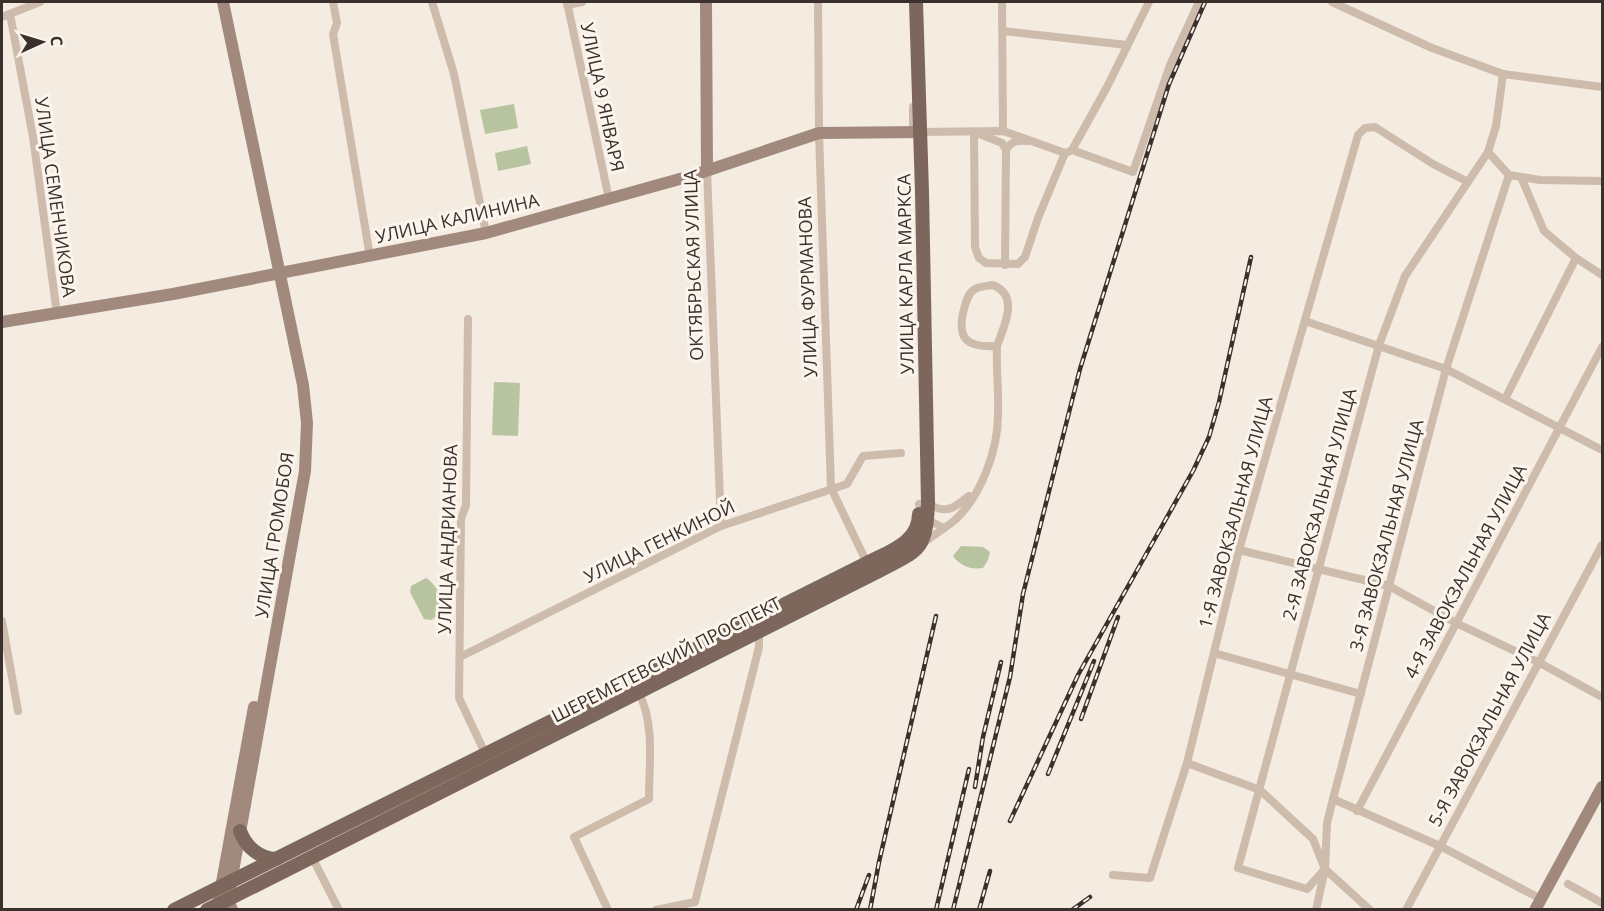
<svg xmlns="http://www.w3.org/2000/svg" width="1604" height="911" font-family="'Open Sans',sans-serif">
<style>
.green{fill:#b8c4a0}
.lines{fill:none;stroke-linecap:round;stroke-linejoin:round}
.street{stroke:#cdbbac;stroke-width:8}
.secondary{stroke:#a18a7d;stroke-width:12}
.primary{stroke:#7d675c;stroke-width:14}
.rail-casing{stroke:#3b302b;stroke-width:4.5}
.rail{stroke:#fbf5ee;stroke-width:2;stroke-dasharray:7;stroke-linecap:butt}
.labels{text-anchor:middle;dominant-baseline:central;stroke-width:6;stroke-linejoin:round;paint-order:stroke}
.street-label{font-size:18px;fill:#3b302b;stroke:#fbf5ee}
</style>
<rect width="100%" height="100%" fill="#f4ebe1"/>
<g class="green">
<polygon points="514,104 518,128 485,134 480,110"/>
<polygon points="527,146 531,164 498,171 495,153"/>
<polygon points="494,382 520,383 518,436 492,435"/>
<path d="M 961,546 L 983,547 L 990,552 L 988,560 L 983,568 C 971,570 960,566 953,556 Z"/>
<path d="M 426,578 C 436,584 446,602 443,613 L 431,620 L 424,619 L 410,592 L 411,586 Z"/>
</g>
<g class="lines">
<g class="street">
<polyline points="333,2 337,23 333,34 370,257"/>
<polyline points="432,2 454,74 486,233"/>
<polyline points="567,2 609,199"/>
<polyline points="818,2 819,133 831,488 867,563"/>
<polyline points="1002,2 1003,131"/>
<polyline points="1332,2 1432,48 1503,74 1602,87"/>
<polyline points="567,5 582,2"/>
<polyline points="10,14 33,137 57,314"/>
<polyline points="2,17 40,2"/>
<polyline points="1003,31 1127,45"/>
<polyline points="913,107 913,131"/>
<polyline points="920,132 1003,131 1065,153"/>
<polyline points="974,132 975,247 979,258 986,263 1018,264 1025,257 1038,218 1065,153"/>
<polyline points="974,132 1002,143 1006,150 1005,265"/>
<path d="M 1006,150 C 1011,141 1018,140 1027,141"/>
<polyline points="1072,150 1133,172 1170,65 1199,2"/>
<polyline points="1068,152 1072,150 1107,87 1149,2"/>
<polyline points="1488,152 1509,175 1540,180 1602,181"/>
<polyline points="707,170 721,526"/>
<polyline points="1521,177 1544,231 1576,258 1602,275"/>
<path d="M 993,285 C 1020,296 1004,326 997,346 C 968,348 956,340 964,309 C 966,302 968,293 975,289 C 981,286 987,286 993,285 Z"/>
<polyline points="468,319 466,505 461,519 459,698 485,753"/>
<polyline points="1305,321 1446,369 1602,450"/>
<polyline points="1505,399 1576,258"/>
<path d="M 929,499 L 932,506 C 949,514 956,506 969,496"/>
<polyline points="919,504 932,522 944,528"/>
<path d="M 921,545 C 932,536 944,529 955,520 C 981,496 998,450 998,415 C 999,392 996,369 997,346"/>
<polyline points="1239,550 1389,586 1456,623 1538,662 1602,697"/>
<polyline points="2,621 18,711"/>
<polyline points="1214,653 1361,694"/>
<polyline points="460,657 721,526 847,484 863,456 901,453"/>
<polyline points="1187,763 1260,790 1313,839 1325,869 1370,910"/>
<polyline points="1333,799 1440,846 1541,899"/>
<polyline points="1357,811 1602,347"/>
<polyline points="312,857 339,910"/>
<polyline points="1325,869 1307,889 1238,868 1379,345 1405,276 1488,152 1496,126 1503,74"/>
<polyline points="1113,875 1150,878 1187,763 1239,550 1358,135 1365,128 1375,127 1433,164 1468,182"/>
<polyline points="1568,884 1602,903"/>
<path d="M 608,910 L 574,837 L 649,799 C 649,763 655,725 639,693"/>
<polyline points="656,910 695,902 759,647 759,632"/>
<polyline points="1316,910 1325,869 1327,823 1333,799 1446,369 1509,175"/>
<polyline points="1406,910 1602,545"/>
</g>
<g class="secondary">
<polyline points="223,2 303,385 307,423 305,471 228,899 232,910"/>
<polyline points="706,2 707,170"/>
<polyline points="2,322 173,294 486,233 694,175 819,133 920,132"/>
<polyline points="220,910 218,904 254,707"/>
<polyline points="1535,910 1602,787"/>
</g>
<g class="primary">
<path d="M 240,831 C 246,847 259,858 276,859"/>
<path d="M 174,910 L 867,563 C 888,552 919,543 919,514"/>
<path d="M 207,910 L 877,572 C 918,550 926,553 928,503 L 922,192 L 916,2"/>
</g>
<g class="rail-casing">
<g id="rail">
<polyline points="1081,719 1118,617"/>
<polyline points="1048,774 1094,661"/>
<polyline points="975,787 983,737 1001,662"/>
<polyline points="1010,821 1078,675 1193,471 1209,437 1219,402 1251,257"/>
<polyline points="856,910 869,875"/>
<polyline points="870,910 879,862 936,616"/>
<polyline points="936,910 969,769"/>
<polyline points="953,910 1010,677 1023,594 1080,369 1169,84 1205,2"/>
<polyline points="979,910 990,871"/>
<polyline points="1072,910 1090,897"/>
</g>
</g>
<use href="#rail" class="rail"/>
</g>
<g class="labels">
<g class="street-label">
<text transform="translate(603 97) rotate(78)">УЛИЦА 9 ЯНВАРЯ</text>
<text transform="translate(56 197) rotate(82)">УЛИЦА СЕМЕНЧИКОВА</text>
<text transform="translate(457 218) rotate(-13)">УЛИЦА КАЛИНИНА</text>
<text transform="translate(693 265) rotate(-92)">ОКТЯБРЬСКАЯ УЛИЦА</text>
<text transform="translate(905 274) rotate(-91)">УЛИЦА КАРЛА МАРКСА</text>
<text transform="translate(807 287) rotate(-92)">УЛИЦА ФУРМАНОВА</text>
<text transform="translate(1319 504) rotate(-75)">2-Я ЗАВОКЗАЛЬНАЯ УЛИЦА</text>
<text transform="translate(1235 512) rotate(-75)">1-Я ЗАВОКЗАЛЬНАЯ УЛИЦА</text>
<text transform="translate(274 535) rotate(-81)">УЛИЦА ГРОМОБОЯ</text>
<text transform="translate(1386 535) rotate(-75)">3-Я ЗАВОКЗАЛЬНАЯ УЛИЦА</text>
<text transform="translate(447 539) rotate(-88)">УЛИЦА АНДРИАНОВА</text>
<text transform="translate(659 541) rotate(-26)">УЛИЦА ГЕНКИНОЙ</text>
<text transform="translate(1465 571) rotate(-62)">4-Я ЗАВОКЗАЛЬНАЯ УЛИЦА</text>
<text transform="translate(666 659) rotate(-27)">ШЕРЕМЕТЕВСКИЙ ПРОСПЕКТ</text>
<text transform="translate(1489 719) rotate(-62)">5-Я ЗАВОКЗАЛЬНАЯ УЛИЦА</text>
</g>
</g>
<rect width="1604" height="911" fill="none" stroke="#3b302b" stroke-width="6"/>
<g transform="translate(42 42) rotate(86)" stroke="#fbf5ee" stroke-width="4.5" paint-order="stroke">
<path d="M0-4.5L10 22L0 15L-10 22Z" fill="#3b302b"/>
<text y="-9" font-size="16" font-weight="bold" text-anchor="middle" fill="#3b302b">С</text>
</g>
</svg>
